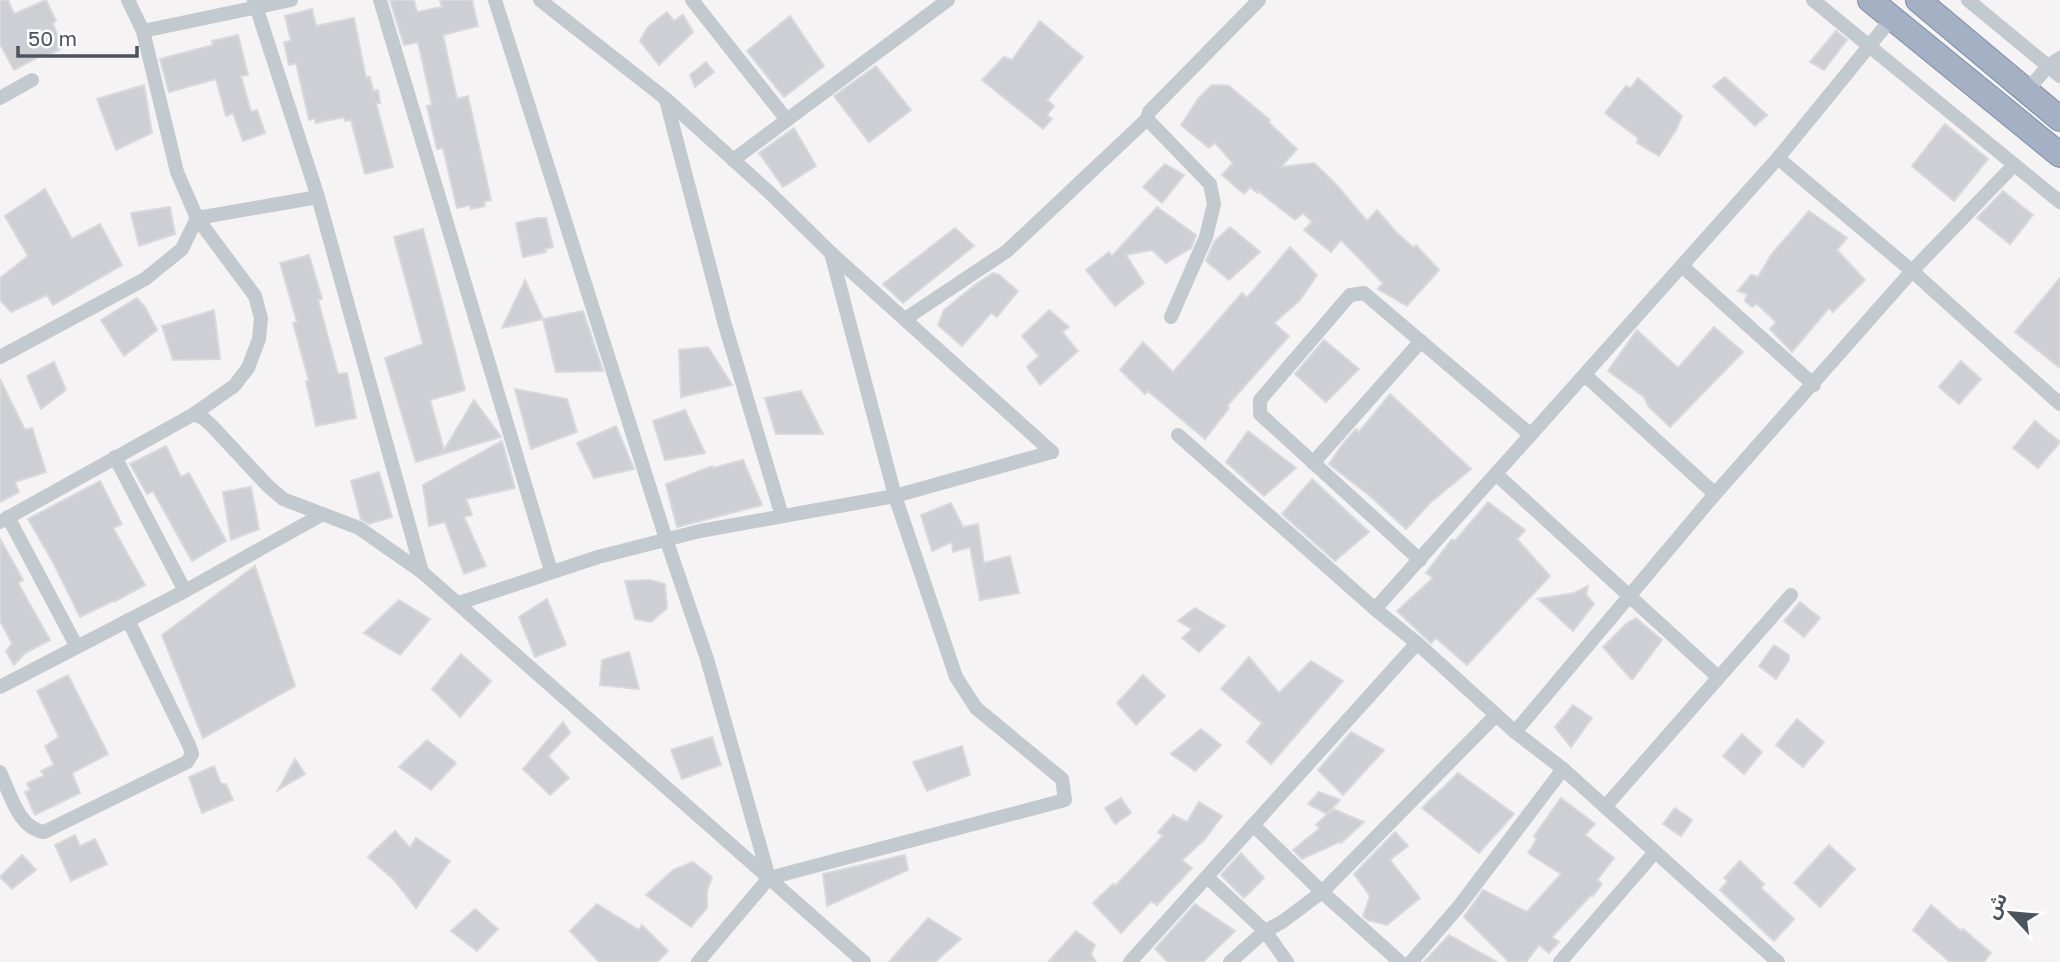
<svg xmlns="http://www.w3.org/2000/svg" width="2060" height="962" font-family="'Golos Text','Noto Sans Arabic',sans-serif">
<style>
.building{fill:#cdcfd4;stroke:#d7d9dd;stroke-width:2}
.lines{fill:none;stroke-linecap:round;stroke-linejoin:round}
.trunk-casing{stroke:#7c8da7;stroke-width:26}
.minor{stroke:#c2c9cf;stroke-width:14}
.trunk{stroke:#a4b1c4;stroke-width:24}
</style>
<rect width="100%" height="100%" fill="#f5f3f3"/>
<g class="building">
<polygon points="0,0 8,0 14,14 46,0 56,21 52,23 64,47 45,57 44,54 14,70 0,44"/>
<polygon points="390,0 414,0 417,12 442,7 440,0 472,0 478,26 443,35 457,99 468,96 491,200 484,202 485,206 471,209 470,205 457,208 443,148 437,149 427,106 432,105 418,42 404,45"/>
<polygon points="312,9 316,26 354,18 366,78 370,77 373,91 378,90 380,103 376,103 393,167 365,174 351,120 345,121 344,117 316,123 315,118 309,120 296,63 289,65 284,42 291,41 285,16"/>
<polygon points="667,12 674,21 683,15 693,32 659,65 640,41 648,27"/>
<polygon points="790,16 824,66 784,97 747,51"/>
<polygon points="1040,21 1083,57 1047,100 1054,106 1047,115 1052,119 1043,129 982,80 1004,57 1012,60"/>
<polygon points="1836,31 1847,40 1824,70 1810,62"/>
<polygon points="238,35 248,75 241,76 251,112 257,110 265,133 243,141 233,113 226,116 216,79 169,92 160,59 213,45 212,41"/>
<polygon points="706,62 714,72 695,87 690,75"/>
<polygon points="876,66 911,110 869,142 834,96"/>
<polygon points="1725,77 1767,115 1755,126 1713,86"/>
<polygon points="1638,78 1682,116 1676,130 1659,156 1637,143 1638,138 1605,113 1626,86 1631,88"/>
<polygon points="144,85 152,133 116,150 97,99"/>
<polygon points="1212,85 1229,86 1270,120 1268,122 1297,149 1281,167 1314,163 1335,183 1367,221 1377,210 1397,233 1414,248 1416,245 1439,270 1407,306 1378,289 1383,283 1341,240 1331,252 1304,230 1312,222 1303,213 1295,220 1258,191 1257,193 1250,187 1244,194 1222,175 1233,163 1215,143 1209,148 1181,125 1198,99"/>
<polygon points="1945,124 1988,159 1954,201 1912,166"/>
<polygon points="794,128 816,166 783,187 759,153"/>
<polygon points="1165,164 1184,175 1162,203 1143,187"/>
<polygon points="45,189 72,239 100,224 122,265 53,305 47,295 11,312 0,300 0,278 28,256 5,216"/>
<polygon points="2003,191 2033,215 2010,244 1977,218"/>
<polygon points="170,207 175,234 139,246 131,213"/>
<polygon points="1157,207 1196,235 1191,248 1166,263 1152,250 1126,255 1144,283 1115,306 1086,270 1109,252 1112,256"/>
<polygon points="1809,211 1847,238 1837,250 1865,280 1833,312 1829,308 1792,352 1770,329 1776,322 1757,304 1752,307 1745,301 1747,294 1738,291 1751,275 1758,277 1771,255"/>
<polygon points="538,218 546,218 553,247 545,249 546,252 523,257 516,223"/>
<polygon points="1230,227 1260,252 1229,280 1206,261 1214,242"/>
<polygon points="955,228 974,246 903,303 883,284"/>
<polygon points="423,229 465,390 430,400 444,450 474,400 501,437 416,462 385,358 423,344 394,237"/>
<polygon points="1290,247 1317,275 1300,300 1274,323 1289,336 1227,406 1229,408 1205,439 1148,391 1145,394 1120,370 1143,342 1173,372 1242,293 1247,298"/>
<polygon points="309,255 322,299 318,300 338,374 347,373 356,418 316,426 306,381 309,381 293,323 297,322 280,263"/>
<polygon points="993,273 999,275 1018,291 997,317 991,313 962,346 938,325 944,310 976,284"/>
<polygon points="2060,278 2060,368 2015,332"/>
<polygon points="525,280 543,319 502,328"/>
<polygon points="137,298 145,307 157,330 124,356 101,320"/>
<polygon points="214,310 220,359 173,360 162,326"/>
<polygon points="1049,310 1069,327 1062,332 1078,351 1040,385 1027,367 1039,356 1022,336"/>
<polygon points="583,311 603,371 556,372 543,319"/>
<polygon points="1714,327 1743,352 1670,427 1648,406 1644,397 1608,371 1637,330 1678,368"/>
<polygon points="1324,340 1359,369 1326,402 1295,374"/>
<polygon points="708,347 732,385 681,397 679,350"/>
<polygon points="1961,361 1981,379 1959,404 1939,387"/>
<polygon points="54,362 66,390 41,409 27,376"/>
<polygon points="0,379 25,430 32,428 46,472 15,482 19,492 0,502"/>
<polygon points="515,389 567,399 577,432 531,449"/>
<polygon points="801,391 823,434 776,434 765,398"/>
<polygon points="1390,394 1471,469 1430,503 1406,529 1370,496 1329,464 1342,445 1356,429 1359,432"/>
<polygon points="685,410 705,453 665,460 653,421"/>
<polygon points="2035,421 2060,442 2038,468 2013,448"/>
<polygon points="616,426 634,469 594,478 577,443"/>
<polygon points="1248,431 1296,468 1264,496 1226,462"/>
<polygon points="502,441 515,488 466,499 472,515 464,517 486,566 464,574 445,522 429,526 423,485"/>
<polygon points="166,446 181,477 189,473 226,541 192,561 153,491 147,494 130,464"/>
<polygon points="743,460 762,505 677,527 666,484 712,466 713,468"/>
<polygon points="379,472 392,517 369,524 361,519 351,481"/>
<polygon points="1312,479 1369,532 1335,561 1282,514"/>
<polygon points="100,481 122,524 113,528 145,585 114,602 113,601 80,617 53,562 28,519"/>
<polygon points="251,487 259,529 231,540 223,492"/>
<polygon points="1488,502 1525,530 1517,539 1550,576 1467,665 1436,638 1431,643 1397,611 1433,578 1426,573 1452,539 1455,541"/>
<polygon points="951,503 963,527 978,524 984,563 1010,556 1019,593 980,600 970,547 953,552 952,542 932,551 921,515"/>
<polygon points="0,539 23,580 18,583 50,640 25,653 14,665 6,651 12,643 0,621"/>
<polygon points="255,566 295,686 203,738 162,635"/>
<polygon points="650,580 665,584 667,608 651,622 635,619 625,581"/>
<polygon points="1588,586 1586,595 1594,604 1573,631 1538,599 1574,593"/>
<polygon points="547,599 566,645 535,657 519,617"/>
<polygon points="399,600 430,619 400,655 364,633"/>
<polygon points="1800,602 1820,618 1804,637 1784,621"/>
<polygon points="1195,608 1225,626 1199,652 1182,638 1192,629 1178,621"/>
<polygon points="1636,618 1662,640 1632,680 1603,647 1626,624"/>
<polygon points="1774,645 1789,655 1789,660 1776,679 1759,666"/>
<polygon points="629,652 639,689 600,685 602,660"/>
<polygon points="461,654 491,681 460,717 432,689"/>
<polygon points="1249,657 1279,693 1311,661 1343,681 1271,764 1247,742 1262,723 1221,689"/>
<polygon points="68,675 108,754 72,773 80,793 35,815 25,792 30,790 27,783 44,776 41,771 54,765 45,746 59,737 37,691"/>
<polygon points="1143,675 1165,696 1136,725 1117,703"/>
<polygon points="1573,705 1592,718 1571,747 1555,727"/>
<polygon points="1797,719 1824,742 1803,767 1776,745"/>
<polygon points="563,722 570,733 548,756 569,778 550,795 523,769"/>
<polygon points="1201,729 1221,745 1195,771 1171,754"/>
<polygon points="1351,732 1384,750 1343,795 1318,770"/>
<polygon points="1742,734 1762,752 1744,774 1723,756"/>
<polygon points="712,737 721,765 682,779 671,750"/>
<polygon points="427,740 456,763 431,790 399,767"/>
<polygon points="962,746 970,775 927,791 913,762"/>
<polygon points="295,759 305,774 278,790"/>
<polygon points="214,766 221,784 226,784 233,800 202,813 189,777"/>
<polygon points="1458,773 1514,814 1479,853 1422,808"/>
<polygon points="1319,792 1340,800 1327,814 1308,804"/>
<polygon points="1121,798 1131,813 1115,824 1105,808"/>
<polygon points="1561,798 1595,824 1585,835 1614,858 1597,880 1602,884 1593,896 1591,895 1552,937 1559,942 1549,953 1539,945 1526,962 1509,962 1464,917 1483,890 1527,912 1561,874 1528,853 1537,839 1534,836"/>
<polygon points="1199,802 1222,816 1204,840 1182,860 1192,868 1157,905 1151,901 1121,933 1093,903 1113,884 1115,886 1163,836 1158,832 1173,815 1187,822"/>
<polygon points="1675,808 1692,820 1681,836 1663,824"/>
<polygon points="1333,809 1364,822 1341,843 1339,842 1302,859 1293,850 1320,828 1316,825"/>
<polygon points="395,831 410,848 416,838 450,861 416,908 394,880 368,857"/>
<polygon points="1395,832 1408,846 1390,860 1420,898 1387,925 1368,920 1363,916 1370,896 1354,874"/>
<polygon points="75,835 80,846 95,839 107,864 71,881 55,845"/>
<polygon points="1829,845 1855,869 1820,907 1794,883"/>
<polygon points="1241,853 1264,878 1244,898 1221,875"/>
<polygon points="22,855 36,870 12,889 0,877"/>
<polygon points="905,855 908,870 827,906 823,874"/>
<polygon points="1740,861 1764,884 1761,888 1794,919 1774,941 1720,890 1728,881 1724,878"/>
<polygon points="693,862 712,877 707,891 707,908 691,927 646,895 673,870"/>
<polygon points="597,904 639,930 642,925 668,951 657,962 599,962 570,931"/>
<polygon points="1195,904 1235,931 1203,962 1168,962 1155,949"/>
<polygon points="1931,905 1961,931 1963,929 1991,953 1984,962 1950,962 1913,930"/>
<polygon points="475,909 498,929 477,951 451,931"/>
<polygon points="928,918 961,939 935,962 889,962"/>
<polygon points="1076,931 1095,945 1091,954 1096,962 1048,962"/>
<polygon points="1449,935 1497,962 1424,962"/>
</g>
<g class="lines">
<g class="trunk-casing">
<g id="trunk">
<polyline points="1870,0 2060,155"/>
<polyline points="1918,0 2060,119"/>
</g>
</g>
<g class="minor">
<polyline points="128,0 143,31 291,0"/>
<polyline points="254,0 318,197 422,572"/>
<polyline points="380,0 551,571"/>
<polyline points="495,0 666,539 707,659 769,878"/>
<polyline points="540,0 666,99 771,194 831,253 1052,452"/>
<polyline points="692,0 787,120"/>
<polyline points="1813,0 2060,202"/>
<polyline points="1968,0 2060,76"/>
<polyline points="2027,91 2048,66 2060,58"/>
<polyline points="0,98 32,80"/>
<polyline points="666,100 725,325 782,516"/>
<polyline points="1778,158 1912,271 2060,404"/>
<polyline points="733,160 948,0"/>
<polyline points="1682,266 1814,385"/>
<polyline points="1171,317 1206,237 1214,204 1210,184 1147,119 1149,112 1259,0"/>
<polyline points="905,319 1007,251 1147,119"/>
<polyline points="0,357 145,279 182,249 197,218 318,197"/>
<polyline points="1586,376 1715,494"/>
<polyline points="194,414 203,418 212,426 267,485 283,499 359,528 422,572 864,962"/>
<polyline points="1178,435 1375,609 1417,643 1515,732 1563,769 1778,962"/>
<polyline points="115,457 185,591"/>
<polyline points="1313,463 1421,341"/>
<polyline points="1496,474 1718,677"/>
<polyline points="8,517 77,647"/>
<polyline points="0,522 194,414 234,386 248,368 259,339 261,318 255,296 197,218 177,172 143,31"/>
<polyline points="1420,560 1260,414 1260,400 1350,295 1364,293 1531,435"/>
<polyline points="459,603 598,557 700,531 895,496 1052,452"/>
<polyline points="1375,609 1778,158 1892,18"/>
<polyline points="0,687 185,591 323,514"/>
<polyline points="1515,732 1715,494 1912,271 2014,165"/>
<path d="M 0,772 C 10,793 18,828 44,832 L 187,762 L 192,754 L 189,745 L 128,620"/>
<polyline points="1605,807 1791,595"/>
<polyline points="1253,825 1322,892 1400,962"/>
<polyline points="1207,877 1265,931 1287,962"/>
<polyline points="698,962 769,878 1065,800 1062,779 976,708 956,677 895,496 831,253"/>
<polyline points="1130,962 1417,643"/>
<polyline points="1230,962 1265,931 1282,922 1322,892 1496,715"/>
<polyline points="1411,962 1460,905 1563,769"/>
<polyline points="1560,962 1655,852"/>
</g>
<use href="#trunk" class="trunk"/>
</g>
<g transform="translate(2011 913) rotate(296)" stroke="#ffffff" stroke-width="5" paint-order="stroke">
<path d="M0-5L12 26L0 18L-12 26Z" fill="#4c555e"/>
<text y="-10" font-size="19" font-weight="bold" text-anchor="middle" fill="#4c555e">ش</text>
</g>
<path d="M18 46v10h119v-10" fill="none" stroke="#4c555e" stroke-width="3.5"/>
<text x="28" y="46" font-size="21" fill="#4c555e" stroke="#ffffff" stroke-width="5" paint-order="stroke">50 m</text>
</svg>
